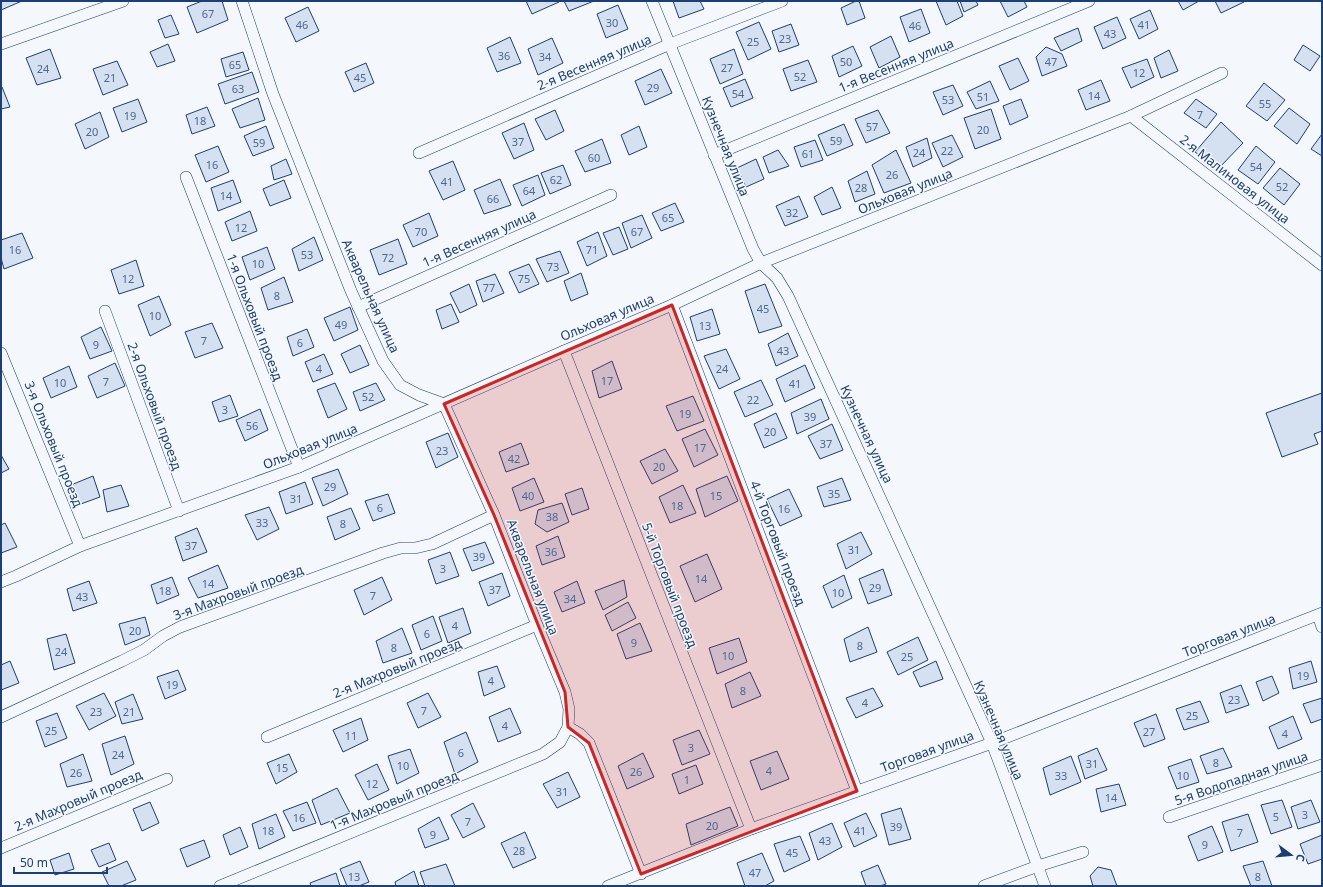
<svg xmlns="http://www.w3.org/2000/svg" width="1323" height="887" font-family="'Noto Sans',sans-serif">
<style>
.building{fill:#d5e0f0;stroke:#1d3f73}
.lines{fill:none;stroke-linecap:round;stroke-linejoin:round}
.street-casing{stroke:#1d3f73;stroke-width:12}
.street{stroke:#f4f7fb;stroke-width:11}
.marked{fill:#c62828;fill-opacity:0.2;stroke:#c62828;stroke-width:3;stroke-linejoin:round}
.labels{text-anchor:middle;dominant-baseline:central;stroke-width:3;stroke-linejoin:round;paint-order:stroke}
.number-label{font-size:11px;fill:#4b6792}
.street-label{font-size:13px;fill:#1d3f73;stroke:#f4f7fb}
</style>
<rect width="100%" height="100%" fill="#f4f7fb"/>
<g class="building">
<polygon points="1,1 22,1 1,10"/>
<polygon points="202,1 222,1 228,20 197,33 187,7"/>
<polygon points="526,1 558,1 559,2 532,14"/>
<polygon points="564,1 594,1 569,11"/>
<polygon points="673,1 700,1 704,9 679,18"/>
<polygon points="856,1 859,1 865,18 847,25 841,8"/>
<polygon points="936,1 957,1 963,16 946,25"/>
<polygon points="960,1 976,1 978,5 964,12"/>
<polygon points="1000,1 1024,1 1027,7 1008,17"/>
<polygon points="1178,1 1199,1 1183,10"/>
<polygon points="1215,1 1244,1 1244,2 1221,13"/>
<polygon points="618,5 628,29 606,38 597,14"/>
<polygon points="308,7 319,31 296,42 285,18"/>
<polygon points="921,9 930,33 909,42 900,17"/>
<polygon points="1150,10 1158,29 1139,39 1130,19"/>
<polygon points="171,15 179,34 165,38 158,20"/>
<polygon points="1117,17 1126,38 1103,49 1094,27"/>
<polygon points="759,22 771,49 748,60 736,32"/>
<polygon points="791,24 799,45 779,52 772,31"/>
<polygon points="1078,28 1082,41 1061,51 1054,38"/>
<polygon points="891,36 900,57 879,68 870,47"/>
<polygon points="510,37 521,63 497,72 487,48"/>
<polygon points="552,38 563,63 538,75 528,49"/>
<polygon points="168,44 175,61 157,67 150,52"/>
<polygon points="1303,45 1320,56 1310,71 1294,60"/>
<polygon points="853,46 862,66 839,77 832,56"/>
<polygon points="1046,47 1062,54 1067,66 1042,76 1036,57"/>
<polygon points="50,49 61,78 37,85 26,58"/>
<polygon points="734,49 743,74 720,84 710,59"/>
<polygon points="1169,50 1178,71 1161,78 1154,58"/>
<polygon points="243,52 249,70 226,77 221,59"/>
<polygon points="1018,58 1029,81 1010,90 999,66"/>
<polygon points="1147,59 1154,77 1131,88 1122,68"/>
<polygon points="808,60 817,82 791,91 783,69"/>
<polygon points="117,61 128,85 103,95 93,69"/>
<polygon points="366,63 374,83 354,92 345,72"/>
<polygon points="661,69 672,93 645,105 635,81"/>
<polygon points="252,72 259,92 225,104 218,84"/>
<polygon points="745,79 753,98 731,107 723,88"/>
<polygon points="1101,80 1110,101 1086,110 1078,90"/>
<polygon points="990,81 999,101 976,109 967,92"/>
<polygon points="1264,83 1285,100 1267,121 1246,106"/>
<polygon points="953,85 963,106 943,115 933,92"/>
<polygon points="2,87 10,107 1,109 1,88"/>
<polygon points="258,98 265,120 240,128 232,109"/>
<polygon points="138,99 147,122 122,132 113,108"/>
<polygon points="1021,99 1028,117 1010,125 1003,106"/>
<polygon points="1196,99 1217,114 1206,128 1184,113"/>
<polygon points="207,107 215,126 192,134 186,115"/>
<polygon points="1289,108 1310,124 1297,144 1274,126"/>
<polygon points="991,109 1001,139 975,149 964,118"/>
<polygon points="555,110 564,131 546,140 535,119"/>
<polygon points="878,110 890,133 866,143 855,119"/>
<polygon points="100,112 109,137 85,149 75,124"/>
<polygon points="1221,122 1243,143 1218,169 1195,152"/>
<polygon points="524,123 534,150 514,159 502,133"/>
<polygon points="844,124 853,145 827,156 818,135"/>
<polygon points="266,126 274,148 253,156 244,136"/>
<polygon points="639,126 647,147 629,155 621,135"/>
<polygon points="1322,134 1322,156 1311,149"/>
<polygon points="952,135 963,157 943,167 932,143"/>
<polygon points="927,138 932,158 913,167 906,147"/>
<polygon points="602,139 611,163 585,172 575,151"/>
<polygon points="815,140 823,160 801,167 794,147"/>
<polygon points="218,146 229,172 206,182 195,155"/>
<polygon points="1256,146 1275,162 1258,184 1238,170"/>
<polygon points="778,150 789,166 769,173 763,157"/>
<polygon points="896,150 911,183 884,193 872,165"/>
<polygon points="286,159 292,174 274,180 271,166"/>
<polygon points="756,159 764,179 746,187 737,168"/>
<polygon points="453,161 465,190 443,200 429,171"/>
<polygon points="563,165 571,185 550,194 541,173"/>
<polygon points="1280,168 1300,184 1284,205 1263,188"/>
<polygon points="867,171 875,194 855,202 848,181"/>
<polygon points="538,175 545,195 522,206 513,185"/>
<polygon points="500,179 511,205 484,214 474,190"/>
<polygon points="233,180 241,202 218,211 211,188"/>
<polygon points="284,180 291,198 270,206 263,189"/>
<polygon points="832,187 841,208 822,215 814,197"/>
<polygon points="799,196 808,217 785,226 776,206"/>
<polygon points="675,203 684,222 661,231 652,213"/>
<polygon points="250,211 257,231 232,241 225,222"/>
<polygon points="429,213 438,236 413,247 403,225"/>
<polygon points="642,215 652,238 631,248 622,223"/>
<polygon points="619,227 628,249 613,255 603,233"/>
<polygon points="598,232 607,256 587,266 577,242"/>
<polygon points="22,233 33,258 4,269 1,258 1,240"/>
<polygon points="314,237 323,260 299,271 292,249"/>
<polygon points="398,239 407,264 379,275 370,250"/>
<polygon points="267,247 275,269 250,280 242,257"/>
<polygon points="560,251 569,273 547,282 536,259"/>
<polygon points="136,260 144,286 119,294 111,270"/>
<polygon points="529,264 539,284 519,293 509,272"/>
<polygon points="581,273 588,294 571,301 564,281"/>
<polygon points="495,274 504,293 483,302 476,281"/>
<polygon points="284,277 293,302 268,310 261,288"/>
<polygon points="469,284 477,305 460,313 450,293"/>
<polygon points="765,284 782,326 759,333 745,291"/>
<polygon points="159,296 171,325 150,336 138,305"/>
<polygon points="451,304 459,322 442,329 436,310"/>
<polygon points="350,307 358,330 334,341 324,318"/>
<polygon points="712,309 720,334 697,341 690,317"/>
<polygon points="212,323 223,348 195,358 185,332"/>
<polygon points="101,327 112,351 90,359 81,337"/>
<polygon points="307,329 314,347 293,356 287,337"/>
<polygon points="788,333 798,356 776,366 768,344"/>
<polygon points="360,345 369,365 350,373 341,354"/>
<polygon points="726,349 740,379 719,389 704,356"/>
<polygon points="324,354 333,374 313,382 305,362"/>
<polygon points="612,361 622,389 599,398 592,371"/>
<polygon points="115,363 125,386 97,398 88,376"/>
<polygon points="805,365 815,388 785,402 776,379"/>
<polygon points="69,366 77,387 51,398 43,378"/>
<polygon points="761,380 773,405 745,417 734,392"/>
<polygon points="335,383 347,409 328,418 317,390"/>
<polygon points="376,383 385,400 360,411 353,392"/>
<polygon points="1322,393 1322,431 1314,434 1318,444 1282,457 1266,413"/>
<polygon points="230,395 238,416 219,422 212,402"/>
<polygon points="693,396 704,421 677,431 666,406"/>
<polygon points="821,399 829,419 797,434 791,413"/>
<polygon points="260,409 268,430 245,441 236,420"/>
<polygon points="776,413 787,438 764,448 754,424"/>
<polygon points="832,424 843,450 820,459 808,436"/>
<polygon points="705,429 718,455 694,467 682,439"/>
<polygon points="448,433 458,457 436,468 426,442"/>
<polygon points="521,443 529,464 506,472 499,452"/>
<polygon points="665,449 678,471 652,484 640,461"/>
<polygon points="1,455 9,469 1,473"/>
<polygon points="338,469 348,494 323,506 312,478"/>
<polygon points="93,476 100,497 78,505 71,485"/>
<polygon points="727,476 738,501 705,517 696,489"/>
<polygon points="534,478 544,502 520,511 512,488"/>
<polygon points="842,478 851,500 824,507 817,487"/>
<polygon points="305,482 313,504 286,514 279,492"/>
<polygon points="121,485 129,506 107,512 103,490"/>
<polygon points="683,485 696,513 670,523 659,497"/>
<polygon points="582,488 589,509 572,515 565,494"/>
<polygon points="789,489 802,516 780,526 767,499"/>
<polygon points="388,494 395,513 373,521 365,501"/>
<polygon points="562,503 569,522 547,532 535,524 538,510"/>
<polygon points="269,507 279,529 257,540 245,515"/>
<polygon points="351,508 360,529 335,540 327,517"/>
<polygon points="5,523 17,547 1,553 1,525"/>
<polygon points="197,528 207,552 183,561 175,537"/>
<polygon points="861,532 872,554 846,569 837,544"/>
<polygon points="558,536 565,557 542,565 536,546"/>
<polygon points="485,542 494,563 472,571 463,549"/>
<polygon points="450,552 459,576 436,584 428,560"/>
<polygon points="707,554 722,589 695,602 680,566"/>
<polygon points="218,565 228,588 198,598 188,578"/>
<polygon points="883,569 892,595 868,604 859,579"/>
<polygon points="502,573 510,596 488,606 479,582"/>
<polygon points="844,575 852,598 832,608 823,586"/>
<polygon points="172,577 179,595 157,604 151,585"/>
<polygon points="382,577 392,600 364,615 354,590"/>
<polygon points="624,580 627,597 603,610 595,591"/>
<polygon points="89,581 97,603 73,611 67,589"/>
<polygon points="577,581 585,603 562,612 554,592"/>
<polygon points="628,602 636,618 612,631 605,615"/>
<polygon points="463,608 471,633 448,643 439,617"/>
<polygon points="433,616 442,641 421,650 412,625"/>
<polygon points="145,617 150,635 125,645 119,624"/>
<polygon points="640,623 652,651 626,659 617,634"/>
<polygon points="868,627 877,652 850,662 844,639"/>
<polygon points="402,628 412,653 383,663 376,641"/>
<polygon points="66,634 75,663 54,670 47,639"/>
<polygon points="918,637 928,660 898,675 887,652"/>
<polygon points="739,638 747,662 717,674 709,648"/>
<polygon points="10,661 19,683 1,690 1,665"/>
<polygon points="936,661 943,679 920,687 913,672"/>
<polygon points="1311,661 1317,682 1293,689 1289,668"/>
<polygon points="497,666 505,687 484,696 478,672"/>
<polygon points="178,670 186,690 165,699 157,677"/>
<polygon points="750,672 761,696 732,708 725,684"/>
<polygon points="1272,676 1279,693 1263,701 1256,682"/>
<polygon points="1241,685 1249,705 1226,713 1220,693"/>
<polygon points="873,688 883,706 856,718 846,698"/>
<polygon points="104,693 116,716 89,730 76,706"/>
<polygon points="428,693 441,717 418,728 407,703"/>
<polygon points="133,694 143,719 122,724 115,702"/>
<polygon points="1322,698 1322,719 1311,723 1303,704"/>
<polygon points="1200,701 1209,722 1184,730 1176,709"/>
<polygon points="510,708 521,733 498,742 489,717"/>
<polygon points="57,713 67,738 45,747 36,721"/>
<polygon points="1156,714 1165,739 1144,747 1134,723"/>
<polygon points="1293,716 1302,739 1278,749 1269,727"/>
<polygon points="361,718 368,740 343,752 333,730"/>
<polygon points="699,730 710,754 682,765 673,740"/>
<polygon points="466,732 478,762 455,774 444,742"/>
<polygon points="125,736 134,764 111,775 102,744"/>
<polygon points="1097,748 1107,770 1085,779 1078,756"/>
<polygon points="1223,748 1232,767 1207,774 1200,756"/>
<polygon points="410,749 419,773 397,784 388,756"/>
<polygon points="777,751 789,779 761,790 750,761"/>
<polygon points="643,753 654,777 627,789 618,766"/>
<polygon points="83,754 92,781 67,787 60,764"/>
<polygon points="289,754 297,772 276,784 267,763"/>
<polygon points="1071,756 1081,782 1050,795 1043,768"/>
<polygon points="1191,759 1199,782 1177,789 1168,767"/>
<polygon points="377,764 389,790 368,800 355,775"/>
<polygon points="696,765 703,784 679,794 672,774"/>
<polygon points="568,772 580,797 557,808 543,784"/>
<polygon points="1119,784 1126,805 1101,812 1096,789"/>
<polygon points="337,788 350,813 321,825 312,800"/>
<polygon points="1282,800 1292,827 1271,834 1261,805"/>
<polygon points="1311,800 1320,822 1298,829 1291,807"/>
<polygon points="150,802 159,823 142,831 133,809"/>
<polygon points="307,802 316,823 293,831 283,811"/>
<polygon points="473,803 485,827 463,838 451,815"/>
<polygon points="730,807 738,826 691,845 686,824"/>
<polygon points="901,808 911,839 889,845 881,814"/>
<polygon points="866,813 877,836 854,847 844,823"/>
<polygon points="276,814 285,837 259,849 252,824"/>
<polygon points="1248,814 1258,842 1231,851 1222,822"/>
<polygon points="439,817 449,839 425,848 418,829"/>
<polygon points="832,823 842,847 818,860 809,833"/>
<polygon points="1212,826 1223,852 1198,861 1188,836"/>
<polygon points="240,827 248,847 230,855 223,835"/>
<polygon points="525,832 536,858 513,868 501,843"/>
<polygon points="1322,835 1322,859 1308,864 1300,844"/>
<polygon points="800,836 810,860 784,872 774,844"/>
<polygon points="204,840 210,857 187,867 180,849"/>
<polygon points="109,843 116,860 99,867 91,850"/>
<polygon points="69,853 74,869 55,875 50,860"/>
<polygon points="762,853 774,881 765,886 745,886 737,863"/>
<polygon points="127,861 136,880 121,886 109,886 102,872"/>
<polygon points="360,861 369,882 359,886 347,886 340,869"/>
<polygon points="1263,861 1272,886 1251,886 1243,866"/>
<polygon points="446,864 455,886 425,886 420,872"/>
<polygon points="878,865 886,884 880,886 866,886 861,872"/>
<polygon points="1098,867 1111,870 1117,886 1093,886 1090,876"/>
<polygon points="414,871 419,886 396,886 395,882"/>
<polygon points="336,873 340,886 311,886 310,883"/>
</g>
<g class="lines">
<g class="street-casing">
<g id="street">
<polyline points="652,1 753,249 761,263 777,278 788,296 992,743 1045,886"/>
<polyline points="1,44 123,1"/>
<polyline points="1131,116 1322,265"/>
<polyline points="419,153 670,44 782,1"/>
<polyline points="714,155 1089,1"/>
<polyline points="186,177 299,467"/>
<polyline points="672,305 857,791"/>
<polyline points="358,307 611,195"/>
<polyline points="105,311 179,511"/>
<polyline points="564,351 751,829"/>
<polyline points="1,353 80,546"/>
<polyline points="1,582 16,576 80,546 299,467 564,351 672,305 761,263 1131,116 1222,73"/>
<polyline points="1318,615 1322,627"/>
<polyline points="1,717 122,661 144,650 163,636 180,627 383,553 401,548 415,548 432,544 494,515"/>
<polyline points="568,727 580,734 589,743 641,874"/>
<polyline points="267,737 537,625"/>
<polyline points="1169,817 1322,765"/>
<polyline points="1,848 167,779"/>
<polyline points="220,886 543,754 560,742 568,727 569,709 565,692 537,625 494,515 444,404 419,395 400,385 383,361 351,291 273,94 242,1"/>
<polyline points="608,886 751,829 992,743 1322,613"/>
<polyline points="984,886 1038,866 1083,852"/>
</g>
</g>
<use href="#street" class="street"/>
</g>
<path class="marked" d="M 672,305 L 857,791 L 641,874 L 589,743 L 568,727 L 565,692 L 494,515 L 444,404 Z"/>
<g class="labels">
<g class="number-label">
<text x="208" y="13">67</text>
<text x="612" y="22">30</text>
<text x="302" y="24">46</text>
<text x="1144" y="24">41</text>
<text x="915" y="25">46</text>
<text x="1110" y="33">43</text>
<text x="785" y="38">23</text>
<text x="753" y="41">25</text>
<text x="504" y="55">36</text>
<text x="545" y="56">34</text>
<text x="846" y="61">50</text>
<text x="1051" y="61">47</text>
<text x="235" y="64">65</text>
<text x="727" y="67">27</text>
<text x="43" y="68">24</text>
<text x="1139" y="72">12</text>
<text x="800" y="76">52</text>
<text x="110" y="77">21</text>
<text x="360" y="77">45</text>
<text x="653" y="87">29</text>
<text x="238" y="88">63</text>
<text x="738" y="93">54</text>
<text x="1094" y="95">14</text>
<text x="983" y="96">51</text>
<text x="948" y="99">53</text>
<text x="1265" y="103">55</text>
<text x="1200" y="114">7</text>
<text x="130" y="115">19</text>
<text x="200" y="120">18</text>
<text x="872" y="126">57</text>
<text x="983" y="129">20</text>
<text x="92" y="131">20</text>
<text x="836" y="140">59</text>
<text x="518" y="141">37</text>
<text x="259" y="142">59</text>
<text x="947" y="150">22</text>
<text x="919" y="152">24</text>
<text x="808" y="153">61</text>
<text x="594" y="157">60</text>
<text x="212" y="164">16</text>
<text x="1256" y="166">54</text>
<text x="892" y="174">26</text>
<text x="556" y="179">62</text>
<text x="447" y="181">41</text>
<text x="1282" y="186">52</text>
<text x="861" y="187">28</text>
<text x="529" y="190">64</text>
<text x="226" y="195">14</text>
<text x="493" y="198">66</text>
<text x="792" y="212">32</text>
<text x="668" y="217">65</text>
<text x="241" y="227">12</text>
<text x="421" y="231">70</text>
<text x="637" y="231">67</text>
<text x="15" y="249">16</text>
<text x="592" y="249">71</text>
<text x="307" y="254">53</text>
<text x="388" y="257">72</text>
<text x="258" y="263">10</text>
<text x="553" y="266">73</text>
<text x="128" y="278">12</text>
<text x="524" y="278">75</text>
<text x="489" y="287">77</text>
<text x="277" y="295">8</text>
<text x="763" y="308">45</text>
<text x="155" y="315">10</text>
<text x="341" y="324">49</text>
<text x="705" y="325">13</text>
<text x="204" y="340">7</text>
<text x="300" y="342">6</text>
<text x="96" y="344">9</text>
<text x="783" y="350">43</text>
<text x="319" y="368">4</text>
<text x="722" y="368">24</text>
<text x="607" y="380">17</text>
<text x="106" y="381">7</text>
<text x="60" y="382">10</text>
<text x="795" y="383">41</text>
<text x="368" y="396">52</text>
<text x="753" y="399">22</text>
<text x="225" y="409">3</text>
<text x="685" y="413">19</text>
<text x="810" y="416">39</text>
<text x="252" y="425">56</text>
<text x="770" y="431">20</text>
<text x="826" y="443">37</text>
<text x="700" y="447">17</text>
<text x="442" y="450">23</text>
<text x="514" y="458">42</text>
<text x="659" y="466">20</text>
<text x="330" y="486">29</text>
<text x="834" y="493">35</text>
<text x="528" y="495">40</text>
<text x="716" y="495">15</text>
<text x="296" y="498">31</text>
<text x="677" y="505">18</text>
<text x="380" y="507">6</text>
<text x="784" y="508">16</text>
<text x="552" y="516">38</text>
<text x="262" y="522">33</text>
<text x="343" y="523">8</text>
<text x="191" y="545">37</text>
<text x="854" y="549">31</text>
<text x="551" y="551">36</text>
<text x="479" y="556">39</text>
<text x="443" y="568">3</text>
<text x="701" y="578">14</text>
<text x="208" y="583">14</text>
<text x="875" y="587">29</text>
<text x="495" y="589">37</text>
<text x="165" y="590">18</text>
<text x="838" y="592">10</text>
<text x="373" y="595">7</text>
<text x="82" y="596">43</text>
<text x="570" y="598">34</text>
<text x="455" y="625">4</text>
<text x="135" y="630">20</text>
<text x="427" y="633">6</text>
<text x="634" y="642">9</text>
<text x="860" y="645">8</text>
<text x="394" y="647">8</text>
<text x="61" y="651">24</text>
<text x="728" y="655">10</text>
<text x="907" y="656">25</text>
<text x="1303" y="675">19</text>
<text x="491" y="680">4</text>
<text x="172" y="684">19</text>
<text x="743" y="690">8</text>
<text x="1234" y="699">23</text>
<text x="865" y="702">4</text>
<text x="424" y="710">7</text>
<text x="96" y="711">23</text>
<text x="129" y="711">21</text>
<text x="1192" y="715">25</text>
<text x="505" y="725">4</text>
<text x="51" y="730">25</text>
<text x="1149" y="731">27</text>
<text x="1285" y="733">4</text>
<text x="351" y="735">11</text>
<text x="691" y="747">3</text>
<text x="461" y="752">6</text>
<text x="118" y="754">24</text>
<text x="1216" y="762">8</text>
<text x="1092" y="763">31</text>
<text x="403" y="765">10</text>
<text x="282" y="767">15</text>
<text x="769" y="770">4</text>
<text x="636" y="771">26</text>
<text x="76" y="772">26</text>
<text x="1061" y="775">33</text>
<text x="1183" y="775">10</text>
<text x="687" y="779">1</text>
<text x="372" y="783">12</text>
<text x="562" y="791">31</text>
<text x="1111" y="797">14</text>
<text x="1305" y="814">3</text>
<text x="1276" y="816">5</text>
<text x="299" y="817">16</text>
<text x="468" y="821">7</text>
<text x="712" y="825">20</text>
<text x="896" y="826">39</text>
<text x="268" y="830">18</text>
<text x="860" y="830">41</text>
<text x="1240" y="832">7</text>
<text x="433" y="834">9</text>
<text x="825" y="840">43</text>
<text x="1205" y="844">9</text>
<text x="519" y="850">28</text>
<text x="792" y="852">45</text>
<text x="755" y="872">47</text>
<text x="354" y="876">13</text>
<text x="1258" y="876">8</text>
</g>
<g class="street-label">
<text transform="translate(594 62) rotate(-23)">2-я Весенняя улица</text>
<text transform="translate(896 65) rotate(-22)">1-я Весенняя улица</text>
<text transform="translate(726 146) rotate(68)">Кузнечная улица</text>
<text transform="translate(1235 179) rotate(38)">2-я Малиновая улица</text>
<text transform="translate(905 191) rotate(-22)">Ольховая улица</text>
<text transform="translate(479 238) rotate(-24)">1-я Весенняя улица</text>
<text transform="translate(371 296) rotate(66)">Акварельная улица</text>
<text transform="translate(255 317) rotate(69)">1-я Ольховый проезд</text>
<text transform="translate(607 317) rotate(-23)">Ольховая улица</text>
<text transform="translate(155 406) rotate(70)">2-я Ольховый проезд</text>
<text transform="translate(867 434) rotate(65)">Кузнечная улица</text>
<text transform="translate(54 444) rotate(68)">3-я Ольховый проезд</text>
<text transform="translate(310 446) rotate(-22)">Ольховая улица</text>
<text transform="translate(778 543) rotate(69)">4-й Торговый проезд</text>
<text transform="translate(533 577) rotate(69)">Акварельная улица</text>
<text transform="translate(670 585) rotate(69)">5-й Торговый проезд</text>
<text transform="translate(238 592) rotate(-20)">3-я Махровый проезд</text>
<text transform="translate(1229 635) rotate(-21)">Торговая улица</text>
<text transform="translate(397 668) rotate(-22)">2-я Махровый проезд</text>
<text transform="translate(999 730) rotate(67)">Кузнечная улица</text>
<text transform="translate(927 751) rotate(-20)">Торговая улица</text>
<text transform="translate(1241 778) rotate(-19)">5-я Водопадная улица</text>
<text transform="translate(78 800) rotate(-23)">2-я Махровый проезд</text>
<text transform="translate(394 800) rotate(-22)">1-я Махровый проезд</text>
</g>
</g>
<rect width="1323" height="887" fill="none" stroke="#1d3f73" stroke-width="4"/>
<g transform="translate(1291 855) rotate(106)" stroke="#f4f7fb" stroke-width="3" paint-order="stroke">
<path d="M0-3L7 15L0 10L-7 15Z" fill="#1d3f73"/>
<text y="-6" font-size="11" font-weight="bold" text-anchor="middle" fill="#1d3f73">С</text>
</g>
<path d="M14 867v6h93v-6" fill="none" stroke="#1d3f73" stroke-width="2"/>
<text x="20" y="867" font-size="12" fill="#1d3f73" stroke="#f4f7fb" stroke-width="3" paint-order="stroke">50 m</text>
</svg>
